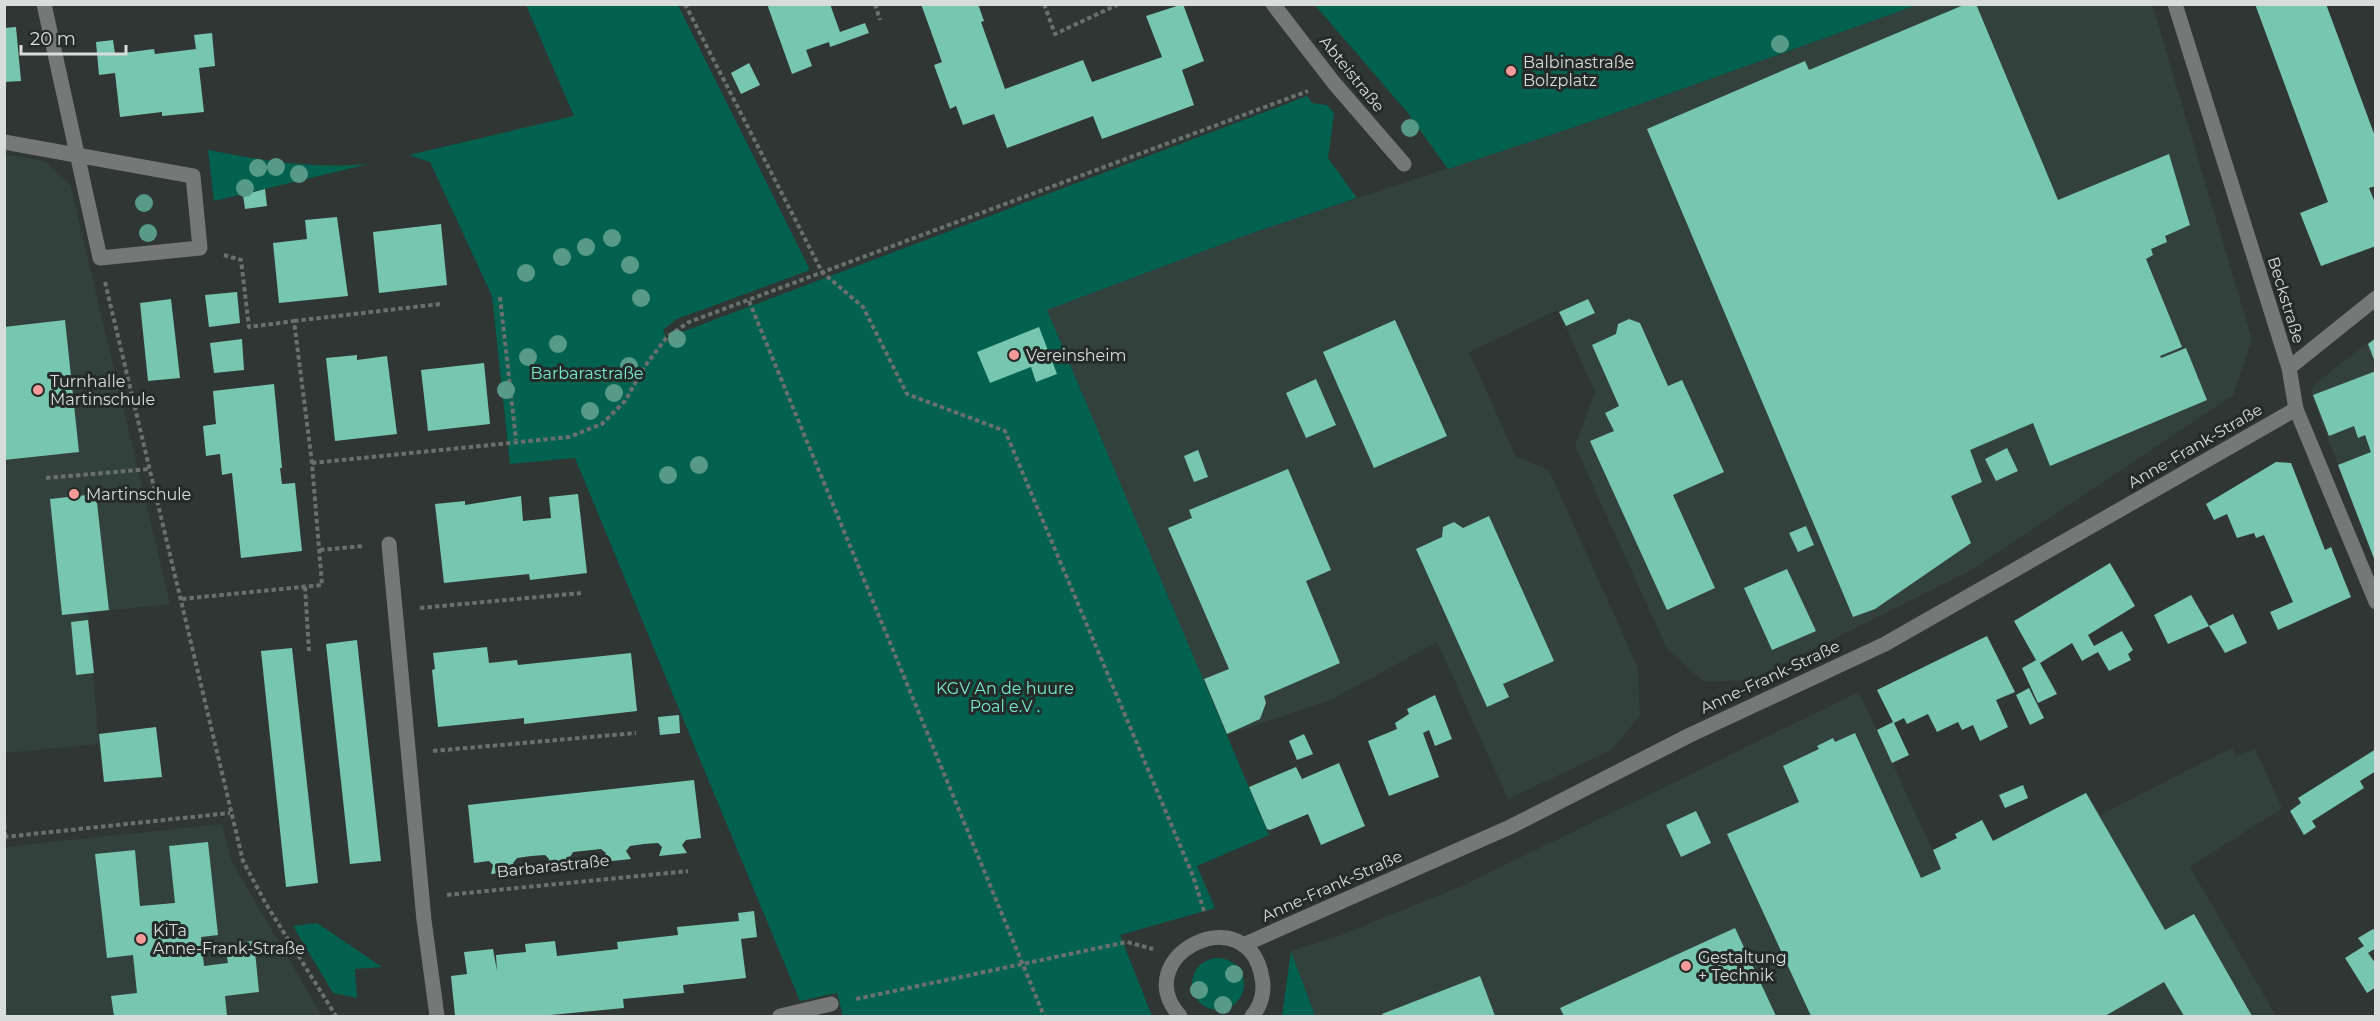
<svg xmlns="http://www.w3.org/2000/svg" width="2380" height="1021" font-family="Montserrat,sans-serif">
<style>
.built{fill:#33413c}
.green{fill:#02624f}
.building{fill:#77c7b0}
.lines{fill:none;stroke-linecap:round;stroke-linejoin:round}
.path{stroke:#6a706e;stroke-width:4;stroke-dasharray:4.5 3;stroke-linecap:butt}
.minor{stroke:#757877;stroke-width:15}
.tree{fill:#579a87}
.poi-dot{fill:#f59b97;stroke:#252b29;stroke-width:2}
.labels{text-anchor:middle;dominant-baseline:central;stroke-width:6;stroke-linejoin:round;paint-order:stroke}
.poi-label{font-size:16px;fill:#d8dcdb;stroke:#252b29;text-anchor:start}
.street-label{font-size:16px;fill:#d8dcdb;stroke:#252b29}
.park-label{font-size:16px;fill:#77eccc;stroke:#252b29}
</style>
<rect width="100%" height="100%" fill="#2f3633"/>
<g class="built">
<polygon points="2152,4 2252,340 2233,395 1973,569 1751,680 1704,682 1667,649 1575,446 1595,392 1558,310 1469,352 1516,457 1549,470 1638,668 1640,716 1611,750 1508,799 1437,642 1333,699 1226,735 1047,310 1252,233 1601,118 1917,5"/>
<polygon points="4,154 44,161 70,184 170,604 88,613 99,744 5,753"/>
<polygon points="2375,337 2375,562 2311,393 2315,384"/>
<polygon points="1859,692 1941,868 2086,792 2100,815 2232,748 2236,756 2255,749 2282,808 2190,867 2276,1016 1315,1016 1291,951 1339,936 1462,886"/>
<polygon points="222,824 232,862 322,1016 5,1016 4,847"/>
</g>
<g class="green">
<polygon points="526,5 678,5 810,270 677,319 663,330 669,344 682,332 1307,96 1312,103 1327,105 1334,113 1328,158 1357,198 1252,233 1047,310 1269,835 1197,866 1215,908 1120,935 1152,1016 843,1016 837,993 800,1001 575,458 510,464 492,296 430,162 409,155 574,116"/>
<polygon points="1315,5 1917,5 1601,118 1448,169 1407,112"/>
<path d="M 208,150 C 265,161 311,169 369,164 L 214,201 Z"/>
<polygon points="317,923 382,967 355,969 357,998 333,993 293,926"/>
<polygon points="1291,951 1315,1016 1282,1016"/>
<circle cx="1218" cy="984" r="26"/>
</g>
<g class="building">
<polygon points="767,4 830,4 840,32 865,23 869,33 830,47 829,42 806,50 812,66 792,74"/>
<polygon points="921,4 978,4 984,21 981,22 1005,89 1083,60 1092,82 1162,57 1146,16 1183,4 1204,61 1182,70 1194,105 1102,139 1093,116 1007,148 994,114 963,125 956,106 950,109 934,65 942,62"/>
<polygon points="1966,4 1976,4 2058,200 2169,154 2190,225 2165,236 2167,242 2151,249 2153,255 2146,259 2182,347 2160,356 2161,358 2186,348 2207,400 2050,466 2033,423 1970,450 1982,482 1951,496 1971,543 1875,609 1853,617 1647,129 1805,61 1809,70"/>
<polygon points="2255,4 2326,4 2376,139 2376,186 2369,188 2376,205 2376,246 2321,266 2300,213 2328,202"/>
<polygon points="16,27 21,81 4,82 4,28"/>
<polygon points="212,33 215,66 199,68 204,112 162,116 162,112 120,117 115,73 99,75 96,42 113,40 115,54 154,49 155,54 196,49 194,35"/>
<polygon points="749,63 760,85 741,94 731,73"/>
<polygon points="265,189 267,206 245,209 243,195"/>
<polygon points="337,217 348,296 279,303 273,243 307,239 305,220"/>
<polygon points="441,224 447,285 379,293 373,232"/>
<polygon points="237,292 240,323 209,327 205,295"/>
<polygon points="171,299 180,378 148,381 140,303"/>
<polygon points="1588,299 1595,313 1566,326 1559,312"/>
<polygon points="1629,319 1640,323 1668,386 1682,380 1724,472 1673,495 1715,588 1667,610 1590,441 1614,431 1605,413 1619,406 1592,345 1616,334 1618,324"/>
<polygon points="65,320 79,452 4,460 4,327"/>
<polygon points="1395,320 1447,436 1374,468 1323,352"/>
<polygon points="1039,327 1057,374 1036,382 1031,367 990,383 977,352"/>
<polygon points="2376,338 2376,362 2375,362 2368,344"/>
<polygon points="242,339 244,370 214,373 210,343"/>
<polygon points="357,355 357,360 387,356 397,434 335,441 326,358"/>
<polygon points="484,363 490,424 428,431 421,370"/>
<polygon points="2376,371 2376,561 2375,561 2338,465 2371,452 2365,435 2358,438 2354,426 2329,436 2313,395"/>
<polygon points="1316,379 1336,425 1306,438 1286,393"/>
<polygon points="274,384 282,468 280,468 282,484 295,483 302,551 241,558 232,473 222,475 220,454 206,456 203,426 216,424 213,391"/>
<polygon points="2007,448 2018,471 1996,481 1985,459"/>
<polygon points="1198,450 1208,477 1194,482 1184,456"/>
<polygon points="2276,462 2291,463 2325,550 2331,547 2351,597 2278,630 2270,612 2293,602 2264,535 2256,538 2254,533 2237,538 2227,514 2214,520 2206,504"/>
<polygon points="1288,469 1331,570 1306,581 1340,663 1264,696 1266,703 1260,719 1227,734 1204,679 1229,669 1168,528 1192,518 1189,510"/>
<polygon points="96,494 109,610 62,615 50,499"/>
<polygon points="578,494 587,573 530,580 529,574 444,583 435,504 465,501 465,505 521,496 523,521 551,518 549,497"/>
<polygon points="1489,516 1554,661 1503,684 1509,697 1487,707 1416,549 1442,537 1443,527 1454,522 1463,528"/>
<polygon points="1806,526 1814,545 1798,552 1789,533"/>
<polygon points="2110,563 2135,606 2088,635 2094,646 2122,631 2133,650 2128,654 2131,660 2109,671 2098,652 2082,661 2072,643 2040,663 2057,694 2038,703 2022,668 2036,660 2014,621"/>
<polygon points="1787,569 1816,631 1772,650 1744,588"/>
<polygon points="2191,595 2209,626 2168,644 2154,615"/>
<polygon points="2233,614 2247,643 2225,653 2209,626"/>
<polygon points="88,620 94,673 76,675 71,622"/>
<polygon points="1987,636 2015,692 1996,700 2008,727 1980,741 1973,725 1962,730 1958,722 1937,732 1928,714 1907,724 1904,718 1894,723 1909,755 1892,763 1877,730 1893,722 1877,690"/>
<polygon points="357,640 381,861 350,864 326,644"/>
<polygon points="487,647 489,663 517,660 518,665 631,653 637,711 524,724 524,718 438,727 432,670 435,669 433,653"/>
<polygon points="292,648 318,883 286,887 261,651"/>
<polygon points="2029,688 2044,718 2030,725 2016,695"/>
<polygon points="1435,695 1452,739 1435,746 1429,730 1423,733 1439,777 1389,796 1368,741 1397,729 1395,723 1409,714 1407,709"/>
<polygon points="679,715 680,733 660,735 658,717"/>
<polygon points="156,727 162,777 104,782 99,734"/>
<polygon points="1855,733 1921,878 1941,869 1933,850 1957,838 1955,834 1982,820 1993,841 2086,793 2165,930 2194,914 2252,1016 2184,1016 2164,982 2105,1016 1811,1016 1727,834 1799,802 1783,766 1819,749 1817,746 1833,738 1835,742"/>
<polygon points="1304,734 1313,754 1297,760 1289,741"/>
<polygon points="2376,749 2376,771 2360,781 2364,788 2312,821 2316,827 2304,835 2290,811 2301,803 2298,798"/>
<polygon points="1339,763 1365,826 1321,845 1308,814 1270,830 1267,829 1249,787 1296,767 1302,779"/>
<polygon points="694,780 701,838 686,840 682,845 687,853 659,856 662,847 658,843 644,844 630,846 626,851 631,859 603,862 606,853 601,849 573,852 570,857 575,865 547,868 549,859 545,855 531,856 517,858 513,863 518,871 491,874 493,865 489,861 474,863 468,805"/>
<polygon points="2023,785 2028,798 2005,808 1999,795"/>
<polygon points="1696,811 1711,843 1681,857 1666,825"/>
<polygon points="208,842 218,935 201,937 204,966 228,963 225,944 254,941 259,992 225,996 227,1016 114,1016 111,996 137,993 133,955 107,958 95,854 135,850 140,906 175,903 169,846"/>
<polygon points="754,911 757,937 741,939 746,978 683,985 684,993 623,999 624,1008 540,1016 455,1016 451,976 467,974 464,952 493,949 497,971 496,955 526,952 525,944 555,941 557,956 618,949 617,942 678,935 677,927 739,921 738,913"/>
<polygon points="1735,928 1776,1016 1564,1016 1560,1008"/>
<polygon points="2373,929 2376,933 2376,948 2368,953 2376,964 2376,987 2367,993 2345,958 2364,946 2358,938"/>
<polygon points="1480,976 1495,1016 1383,1016 1382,1014"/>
</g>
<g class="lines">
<g class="path">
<polyline points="685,4 822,272 863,307 907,394 1005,431 1193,876 1205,914"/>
<polyline points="875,4 880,20"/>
<polyline points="1044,4 1055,34 1119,4"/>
<polyline points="105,282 243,861 266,904 336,1016"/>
<polyline points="500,297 516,440"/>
<polyline points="749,301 1044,1016"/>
<polyline points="294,321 440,304"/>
<polyline points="312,463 569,437 602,424 625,401 645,366 667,337 689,322 1308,91"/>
<polyline points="46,478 149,469"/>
<polyline points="320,550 364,546"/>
<polyline points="305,587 309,651"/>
<polyline points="182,599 322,585 312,463 294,321 249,327 241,260 224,255"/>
<polyline points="420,608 581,593"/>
<polyline points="433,751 636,733"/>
<polyline points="4,817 5,837"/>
<polyline points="4,837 230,813"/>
<polyline points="447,895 688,871"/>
<polyline points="856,999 1127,942 1153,949"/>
</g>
<g class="minor">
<polyline points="1273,4 1334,83 1404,164"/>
<polyline points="2175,4 2289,368 2296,409 2376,602"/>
<polyline points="4,142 193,176 200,248 100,258 44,4"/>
<polyline points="2289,368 2376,298"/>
<polyline points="389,544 424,920 437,1016"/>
<polyline points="1243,945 1510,827 1690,735 1885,644 2296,409"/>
<polyline points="780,1016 831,1004"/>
<path d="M 1180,1016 C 1126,956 1248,895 1262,978 C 1265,991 1261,1006 1252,1016"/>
</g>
</g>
<g class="tree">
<circle cx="1780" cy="44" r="9"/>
<circle cx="1410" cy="128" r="9"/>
<circle cx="276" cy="167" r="9"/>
<circle cx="258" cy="168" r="9"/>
<circle cx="299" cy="174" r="9"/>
<circle cx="245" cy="188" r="9"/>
<circle cx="144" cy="203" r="9"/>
<circle cx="148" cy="233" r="9"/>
<circle cx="612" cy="238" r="9"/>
<circle cx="586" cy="247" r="9"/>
<circle cx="562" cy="257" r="9"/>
<circle cx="630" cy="265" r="9"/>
<circle cx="526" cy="273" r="9"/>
<circle cx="641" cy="298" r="9"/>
<circle cx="677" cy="339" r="9"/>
<circle cx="558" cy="344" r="9"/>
<circle cx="528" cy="357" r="9"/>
<circle cx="629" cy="366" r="9"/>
<circle cx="506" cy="390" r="9"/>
<circle cx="614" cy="393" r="9"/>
<circle cx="590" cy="411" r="9"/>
<circle cx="699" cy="465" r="9"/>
<circle cx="668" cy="475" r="9"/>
<circle cx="1234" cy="974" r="9"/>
<circle cx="1199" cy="990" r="9"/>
<circle cx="1223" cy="1005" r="9"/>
</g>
<g class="poi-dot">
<circle cx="1511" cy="71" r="6"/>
<circle cx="1014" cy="355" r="6"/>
<circle cx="38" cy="390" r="6"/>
<circle cx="74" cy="494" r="6"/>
<circle cx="141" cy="939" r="6"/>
<circle cx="1686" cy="966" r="6"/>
</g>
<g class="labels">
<g class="poi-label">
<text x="1523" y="62">Balbinastraße<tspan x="1523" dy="18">Bolzplatz</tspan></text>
<text x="1026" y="355">Vereinsheim</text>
<text x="50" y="381">Turnhalle<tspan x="50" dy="18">Martinschule</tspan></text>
<text x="86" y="494">Martinschule</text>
<text x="153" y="930">KiTa<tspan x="153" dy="18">Anne-Frank-Straße</tspan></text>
<text x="1698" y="957">Gestaltung<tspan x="1698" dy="18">+ Technik</tspan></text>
</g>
<g class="street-label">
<text transform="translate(1352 74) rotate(51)">Abteistraße</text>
<text transform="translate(2286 300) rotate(73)">Beckstraße</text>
<text transform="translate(2195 446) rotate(-30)">Anne-Frank-Straße</text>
<text transform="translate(1770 677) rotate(-25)">Anne-Frank-Straße</text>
<text transform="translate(553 866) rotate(-6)">Barbarastraße</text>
<text transform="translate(1332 886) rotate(-24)">Anne-Frank-Straße</text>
</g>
<g class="park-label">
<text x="587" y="373">Barbarastraße</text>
<text x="1005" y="688">KGV An de huure<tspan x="1005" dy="18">Poal e.V .</tspan></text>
</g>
</g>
<rect width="2380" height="1021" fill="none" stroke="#d8dcdb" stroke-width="12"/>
<path d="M21 45v9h105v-9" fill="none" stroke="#d8dcdb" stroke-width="3"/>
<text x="30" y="45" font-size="18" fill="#d8dcdb" stroke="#252b29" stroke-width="4.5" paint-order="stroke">20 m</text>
</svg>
